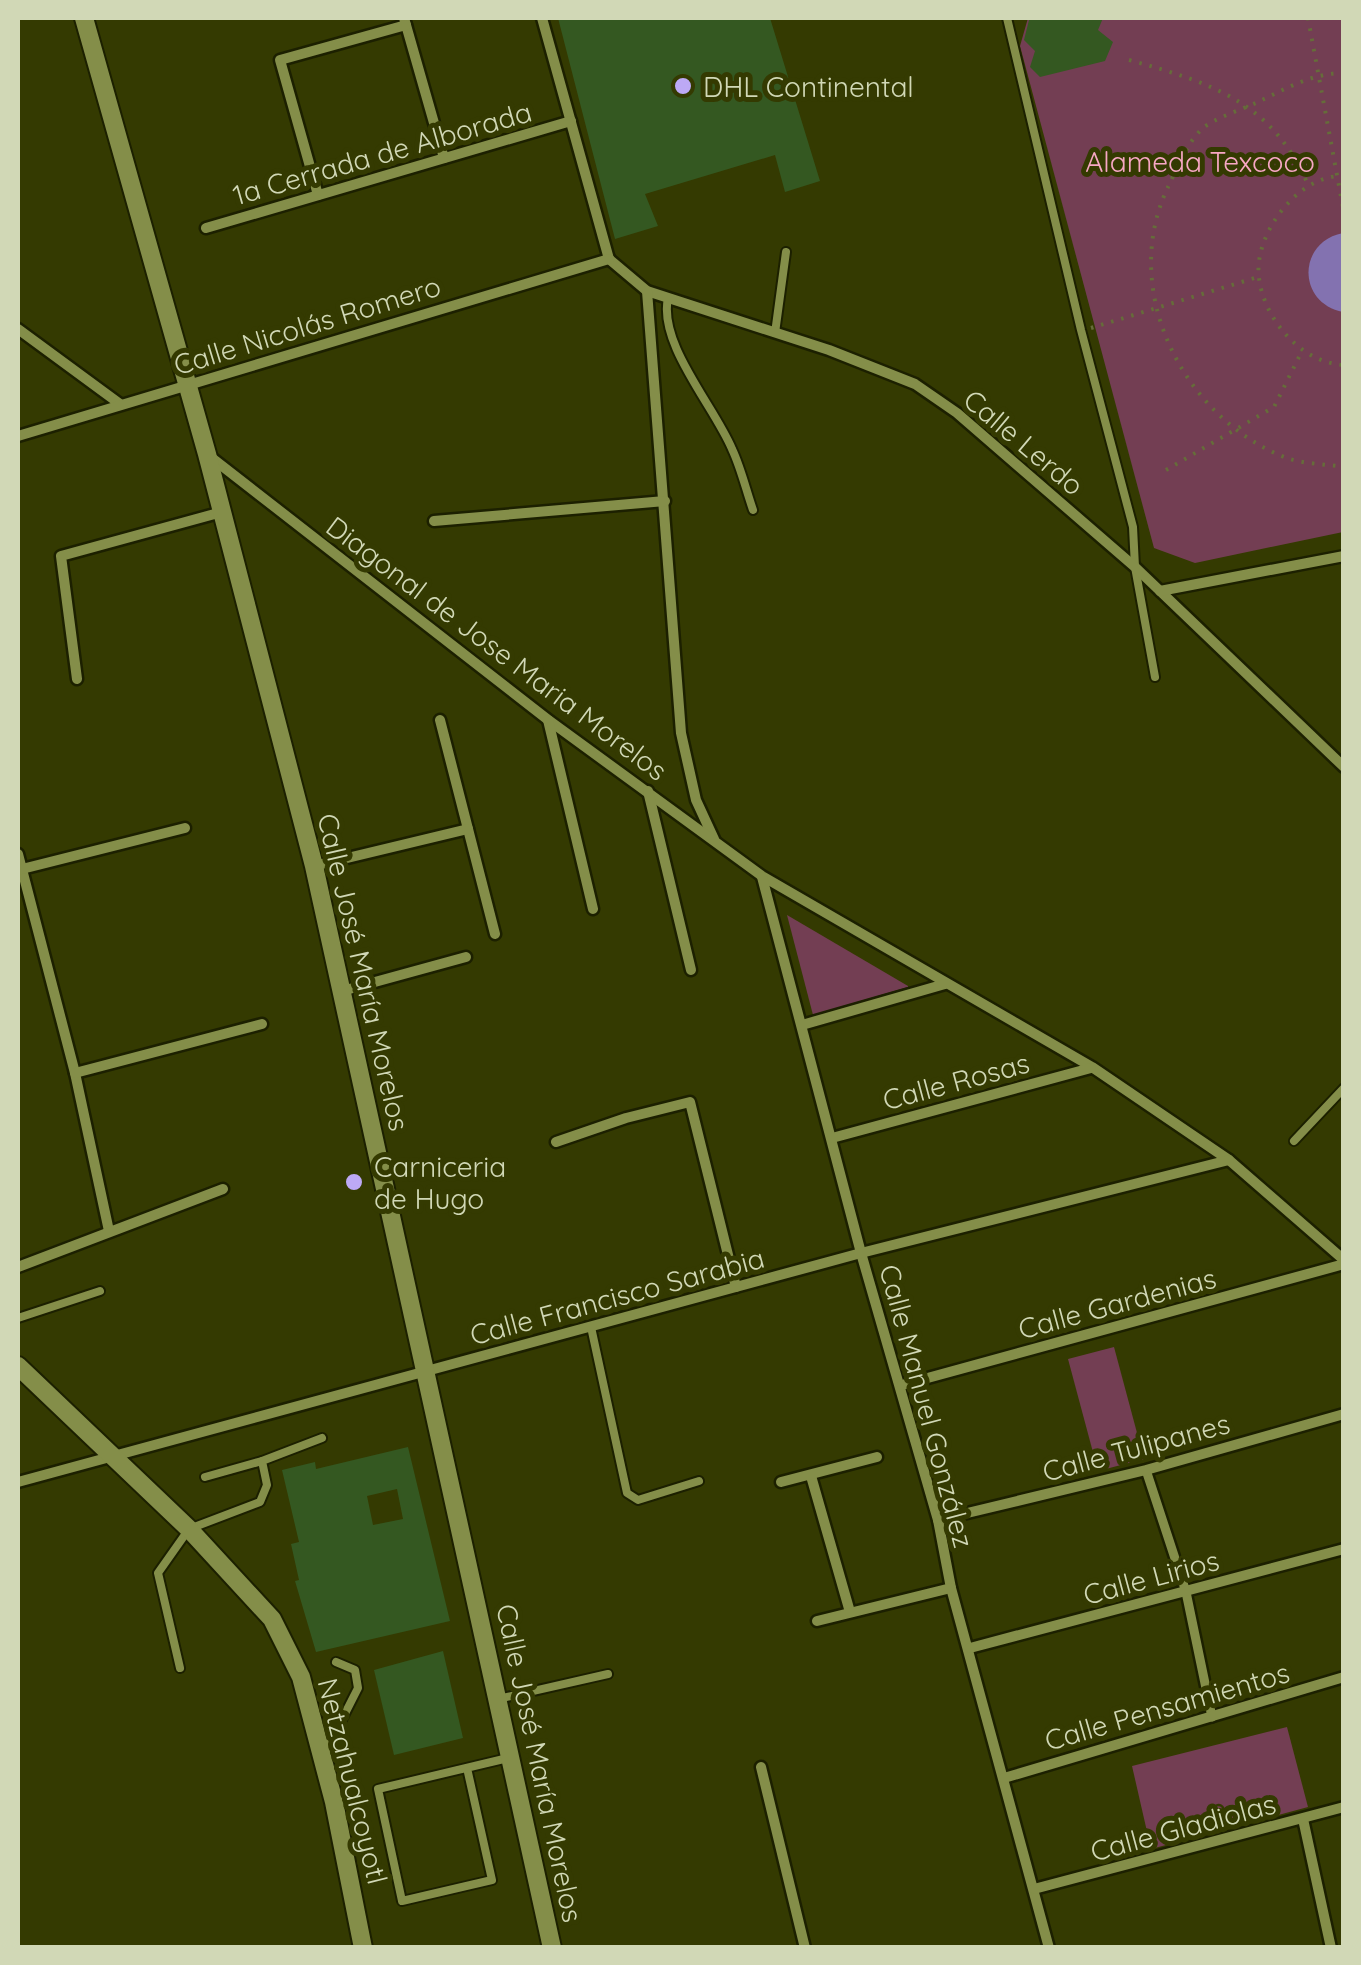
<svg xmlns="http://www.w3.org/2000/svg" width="1361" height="1965" font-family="Quicksand,sans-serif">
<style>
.green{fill:#733e53}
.water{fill:#8372b0}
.building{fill:#345821;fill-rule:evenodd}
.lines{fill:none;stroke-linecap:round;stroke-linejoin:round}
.service-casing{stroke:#1c2000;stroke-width:12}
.pedestrian-casing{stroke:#1c2000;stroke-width:14}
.minor-casing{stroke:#1c2000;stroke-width:15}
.tertiary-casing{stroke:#1c2000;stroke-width:22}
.path{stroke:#666c3a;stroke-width:4;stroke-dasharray:2.5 8;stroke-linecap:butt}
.service{stroke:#848e49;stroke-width:8}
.pedestrian{stroke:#848e49;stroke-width:9}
.minor{stroke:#848e49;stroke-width:10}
.tertiary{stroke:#848e49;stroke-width:18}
.poi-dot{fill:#bda9f5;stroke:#343a01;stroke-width:4}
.labels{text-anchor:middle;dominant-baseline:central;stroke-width:10;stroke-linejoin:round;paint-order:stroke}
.poi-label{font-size:28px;fill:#d1d8b6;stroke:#343a01;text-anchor:start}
.street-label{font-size:28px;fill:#d1d8b6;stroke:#343a01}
.park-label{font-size:28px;fill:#f7a7c4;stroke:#343a01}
</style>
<rect width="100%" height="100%" fill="#343a01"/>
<g class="green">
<polygon points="1028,18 1343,18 1343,532 1195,563 1154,548 1020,46"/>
<polygon points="787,915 908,986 908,987 813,1015"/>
<polygon points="1114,1347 1144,1459 1098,1471 1068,1359"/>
<polygon points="1287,1727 1308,1807 1151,1849 1132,1766"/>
</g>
<path class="water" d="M 1343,233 L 1344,233 L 1343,312 C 1297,303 1297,242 1343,233 Z"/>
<g class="building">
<polygon points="558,18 770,18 820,181 785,192 775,155 645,194 658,226 615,239"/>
<polygon points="1038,18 1103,18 1098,30 1113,42 1105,61 1040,77 1030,67 1035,51 1024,40 1029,20"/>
<path d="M 408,1447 L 450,1621 L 316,1652 L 295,1581 L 299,1580 L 291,1544 L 299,1542 L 282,1470 L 315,1462 L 316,1469 ZM 397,1489 L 403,1519 L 373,1525 L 367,1496 Z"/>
<polygon points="443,1651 463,1738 394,1755 374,1670"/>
</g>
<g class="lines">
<g class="service-casing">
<g id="service">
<polyline points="1007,18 1081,330 1133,527 1135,567 1155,677"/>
<path d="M 668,298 C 658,344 714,406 732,449 C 741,468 746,490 753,510"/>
<polyline points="775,333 786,252"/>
<polyline points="1294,1141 1344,1088"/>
<polyline points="18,1318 100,1291"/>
<polyline points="591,1327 627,1493 638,1500 699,1481"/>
<polyline points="205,1477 262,1461"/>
<polyline points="180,1668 158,1573 189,1529 260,1502 267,1485 262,1461 322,1438"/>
<polyline points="498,1699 608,1674"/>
<polyline points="325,1753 358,1688 355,1670 336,1662"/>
<polyline points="467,1768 492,1880 402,1901 378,1789 508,1758"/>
</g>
</g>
<g class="pedestrian-casing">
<polyline id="pedestrian" points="1146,1470 1186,1592 1212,1717"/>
</g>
<g class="minor-casing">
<g id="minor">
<polyline points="404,18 444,158"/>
<polyline points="542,18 609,259"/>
<polyline points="318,195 280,60 406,25"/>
<polyline points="206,228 571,121"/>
<polyline points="609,259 647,291 829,350 915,384 957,413 1135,567 1344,767"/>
<polyline points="647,291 681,733 696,800 714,839"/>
<polyline points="18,329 120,404"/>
<polyline points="18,436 609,259"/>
<polyline points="208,455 547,719 762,876 1092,1067 1229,1160 1344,1260"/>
<polyline points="434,521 665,501"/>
<polyline points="1160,591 1344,556"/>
<polyline points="77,679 61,556 222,512"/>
<polyline points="440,720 495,934"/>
<polyline points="548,720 593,909"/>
<polyline points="648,791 691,970"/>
<polyline points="18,854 75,1073 109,1231"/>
<polyline points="314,866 468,829"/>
<polyline points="18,870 185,828"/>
<polyline points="762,877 861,1253 938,1520 951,1588 1049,1948"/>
<polyline points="342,991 466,957"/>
<polyline points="802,1025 945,984"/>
<polyline points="75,1073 262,1024"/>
<polyline points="832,1138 1091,1068"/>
<polyline points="556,1142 626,1118 690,1102 736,1287"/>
<polyline points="18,1267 223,1189"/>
<polyline points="902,1385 1344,1264"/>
<polyline points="811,1476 850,1612"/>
<polyline points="18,1482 861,1253 1229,1160"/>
<polyline points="781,1482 877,1457"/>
<polyline points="938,1520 1146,1470 1344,1414"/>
<polyline points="817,1621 951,1588"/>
<polyline points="970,1648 1344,1549"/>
<polyline points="761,1767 805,1948"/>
<polyline points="1004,1778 1344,1677"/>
<polyline points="1303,1819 1331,1948"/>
<polyline points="1034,1889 1344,1807"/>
</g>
</g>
<g class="tertiary-casing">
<g id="tertiary">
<polyline points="84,18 207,454 314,866 552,1948"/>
<polyline points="18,1366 189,1529 272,1619 301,1677 334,1802 363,1948"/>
</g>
</g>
<g class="path">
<polyline points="1308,18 1344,213"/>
<path d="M 1129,60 C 1212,83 1274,103 1309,187"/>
<path d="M 1344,73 C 1312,73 1285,89 1258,102 C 1241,110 1217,117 1203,128 C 1187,142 1177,169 1168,187 C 1119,289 1182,416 1284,457 C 1301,464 1325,464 1344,467"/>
<path d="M 1344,176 C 1298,174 1253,235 1259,278 C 1264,319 1301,363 1344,365"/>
<polyline points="1091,328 1258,277"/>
<polyline points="1166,470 1274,407 1302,351"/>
</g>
<use href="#service" class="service"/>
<use href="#pedestrian" class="pedestrian"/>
<use href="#minor" class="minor"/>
<use href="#tertiary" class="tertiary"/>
</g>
<g class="poi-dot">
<circle cx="683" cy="86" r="10"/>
<circle cx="354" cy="1182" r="10"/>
</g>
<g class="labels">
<g class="poi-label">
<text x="703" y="86">DHL Continental</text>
<text x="374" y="1166">Carniceria<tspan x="374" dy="32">de Hugo</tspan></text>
</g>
<g class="street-label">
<text transform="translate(382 153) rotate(-16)">1a Cerrada de Alborada</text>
<text transform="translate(307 325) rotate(-17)">Calle Nicolás Romero</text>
<text transform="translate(1024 442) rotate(40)">Calle Lerdo</text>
<text transform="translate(497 648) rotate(37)">Diagonal de Jose Maria Morelos</text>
<text transform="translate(364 972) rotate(77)">Calle José María Morelos</text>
<text transform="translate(956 1081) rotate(-15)">Calle Rosas</text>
<text transform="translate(617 1296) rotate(-15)">Calle Francisco Sarabia</text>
<text transform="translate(1117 1303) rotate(-15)">Calle Gardenias</text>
<text transform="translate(927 1406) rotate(75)">Calle Manuel González</text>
<text transform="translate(1136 1447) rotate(-15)">Calle Tulipanes</text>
<text transform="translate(1151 1577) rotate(-15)">Calle Lirios</text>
<text transform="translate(1167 1706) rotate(-16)">Calle Pensamientos</text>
<text transform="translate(540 1763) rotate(78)">Calle José María Morelos</text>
<text transform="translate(353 1781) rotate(76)">Netzahualcoyotl</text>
<text transform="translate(1183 1827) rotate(-15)">Calle Gladiolas</text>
</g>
<g class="park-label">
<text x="1200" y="161">Alameda Texcoco</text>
</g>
</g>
<rect width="1361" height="1965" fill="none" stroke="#d1d8b6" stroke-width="40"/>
</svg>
